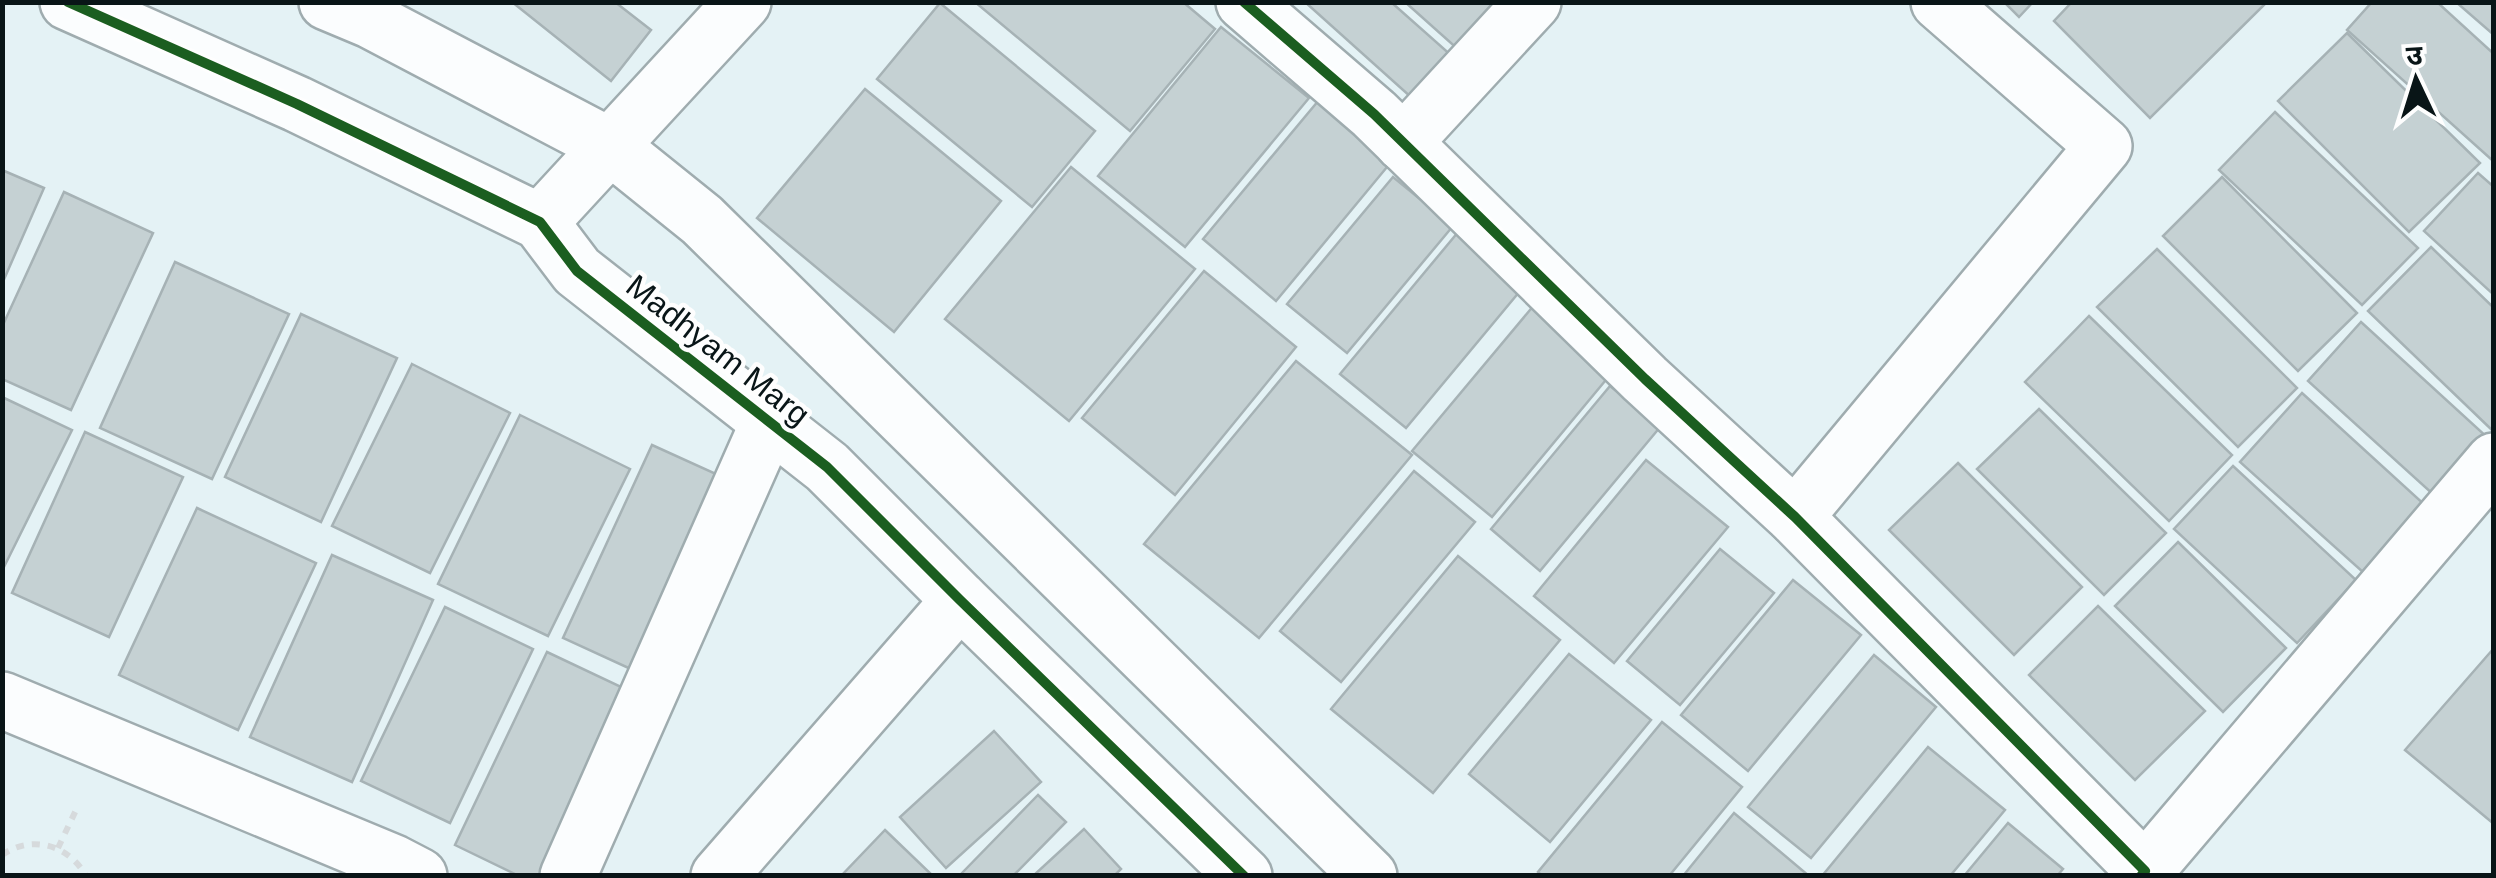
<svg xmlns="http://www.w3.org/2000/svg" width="2496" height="878" font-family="Arial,'Noto Sans Devanagari',sans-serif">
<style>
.building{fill:#c5d1d3;stroke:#a6b2b5;stroke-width:2.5}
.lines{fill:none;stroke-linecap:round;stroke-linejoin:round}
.street-casing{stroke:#9facaf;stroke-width:60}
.secondary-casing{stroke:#9facaf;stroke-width:60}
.path{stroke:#d6dadc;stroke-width:6;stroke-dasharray:8 8;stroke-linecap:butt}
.street{stroke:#fbfdfe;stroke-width:55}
.secondary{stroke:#fbfdfe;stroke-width:55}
.cycleway-casing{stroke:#fefefe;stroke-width:16}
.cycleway{stroke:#1b5e20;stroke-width:10}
.labels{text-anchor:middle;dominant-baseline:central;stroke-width:9;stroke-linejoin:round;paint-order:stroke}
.street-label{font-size:32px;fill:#091517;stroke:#fefefe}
</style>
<rect width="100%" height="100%" fill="#e4f2f5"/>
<g class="building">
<polygon points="512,2 615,2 651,30 611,81"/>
<polygon points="975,2 1183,2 1215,29 1130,131"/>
<polygon points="1305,2 1391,2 1461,64 1422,107"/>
<polygon points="1405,2 1506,2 1461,52"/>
<polygon points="2004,2 2033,2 2019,17"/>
<polygon points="2072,2 2267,2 2150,118 2054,21"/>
<polygon points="2372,2 2437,2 2494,54 2494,158 2492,160 2347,30"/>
<polygon points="2456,2 2494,2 2494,35"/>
<polygon points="940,3 1095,131 1032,207 877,79"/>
<polygon points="1221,27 1309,98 1185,247 1098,176"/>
<polygon points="2347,33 2480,163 2409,232 2278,101"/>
<polygon points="865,89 1001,201 894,332 757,218"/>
<polygon points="1319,100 1392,161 1276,301 1203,239"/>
<polygon points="2275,112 2418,248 2362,305 2219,170"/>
<polygon points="1071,167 1195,269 1069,421 945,319"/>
<polygon points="2,170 44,188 2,284"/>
<polygon points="2478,173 2494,187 2494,295 2424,231"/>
<polygon points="1393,177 1453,226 1347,353 1287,304"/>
<polygon points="2222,177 2357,313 2298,371 2163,236"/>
<polygon points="64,192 153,233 71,410 2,379 2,327"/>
<polygon points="1459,231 1525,285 1406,428 1340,374"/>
<polygon points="2431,247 2494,308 2493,431 2368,311"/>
<polygon points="2157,249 2297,388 2238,447 2097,307"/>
<polygon points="175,262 289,314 212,479 100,428"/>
<polygon points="1204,271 1296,347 1175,495 1082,418"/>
<polygon points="1535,304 1615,369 1492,517 1412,451"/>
<polygon points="301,314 397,358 321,522 225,477"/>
<polygon points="2089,316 2232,455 2169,521 2025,382"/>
<polygon points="2361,322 2488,438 2435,496 2308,381"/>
<polygon points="1296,361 1412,455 1259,638 1144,544"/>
<polygon points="412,364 510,413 430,573 332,526"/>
<polygon points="1610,386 1661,426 1540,571 1491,529"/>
<polygon points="2302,393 2426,506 2364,573 2240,462"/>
<polygon points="2,397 72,430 2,571"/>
<polygon points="2039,409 2166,533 2104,595 1977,469"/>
<polygon points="520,415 630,469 548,636 438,584"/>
<polygon points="85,432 183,477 109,637 12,593"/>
<polygon points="652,445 736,483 646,676 563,638"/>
<polygon points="1646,460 1728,527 1614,663 1534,596"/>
<polygon points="1958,463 2082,587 2014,655 1889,530"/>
<polygon points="2233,466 2356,580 2297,643 2174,529"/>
<polygon points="1414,471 1475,522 1341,682 1280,631"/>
<polygon points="197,508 316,563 238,730 119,675"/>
<polygon points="2178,542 2286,648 2223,712 2115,606"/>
<polygon points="1720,549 1774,593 1680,705 1627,661"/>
<polygon points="332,555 433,600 352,782 250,737"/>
<polygon points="1458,556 1560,640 1433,793 1331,709"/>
<polygon points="1793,580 1861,635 1748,771 1681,715"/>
<polygon points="2098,606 2205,711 2135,780 2029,675"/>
<polygon points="445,607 533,649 450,823 361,781"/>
<polygon points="2494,648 2494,824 2405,750"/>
<polygon points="547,652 634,693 546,876 519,876 455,845"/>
<polygon points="1569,654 1651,720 1550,842 1469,774"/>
<polygon points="1874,655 1936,707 1811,858 1748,807"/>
<polygon points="1662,722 1742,787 1669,876 1542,876 1538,872"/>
<polygon points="994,731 1041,782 946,868 900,817"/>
<polygon points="1928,747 2005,810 1950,876 1822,876"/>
<polygon points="1038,795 1066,822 1013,876 961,874"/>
<polygon points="1734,813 1809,876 1683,876"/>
<polygon points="2008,823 2063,869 2057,876 1964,876"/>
<polygon points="1084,829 1121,869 1114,876 1033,876"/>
<polygon points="885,830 933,876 841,876"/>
</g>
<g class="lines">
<g class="street-casing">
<g id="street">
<polyline points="1244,2 1374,114 1645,379 1795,517 2145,871 2141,876"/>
<polyline points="1403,143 1533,2"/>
<polyline points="540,222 743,2"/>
<polyline points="1795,517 2104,146 1939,2"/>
<polyline points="2,700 394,863 419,876"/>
<polyline points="2145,871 2494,461"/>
<polyline points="568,876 769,422"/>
<polyline points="719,876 960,600"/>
</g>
</g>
<g class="secondary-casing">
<g id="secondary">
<polyline points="68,2 297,104 540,222 577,271 827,467 960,600 1244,876"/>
<polyline points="327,2 370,20 610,146 702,220 1369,876"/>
</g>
</g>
<g class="path">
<polyline points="58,848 77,808"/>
<path d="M 2,855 C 32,834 69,845 86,876"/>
</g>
<use href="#street" class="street"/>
<use href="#secondary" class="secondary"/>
<g class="cycleway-casing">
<g id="cycleway">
<polyline points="68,2 297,104 540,222 577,271 827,467 960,600 1244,876"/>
<polyline points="1244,2 1374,114 1645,379 1795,517 2145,871 2141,876"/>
</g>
</g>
<use href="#cycleway" class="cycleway"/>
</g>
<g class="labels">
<g class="street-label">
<text transform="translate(718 350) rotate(38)">Madhyam Marg</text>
</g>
</g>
<rect width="2496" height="878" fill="none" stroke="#091517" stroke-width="10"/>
<g transform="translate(2416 80) rotate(356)" stroke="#fefefe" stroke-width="8" paint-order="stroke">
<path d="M0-8L18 38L0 25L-18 38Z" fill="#091517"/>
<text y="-15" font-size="28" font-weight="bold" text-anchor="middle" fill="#091517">उ</text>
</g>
</svg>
